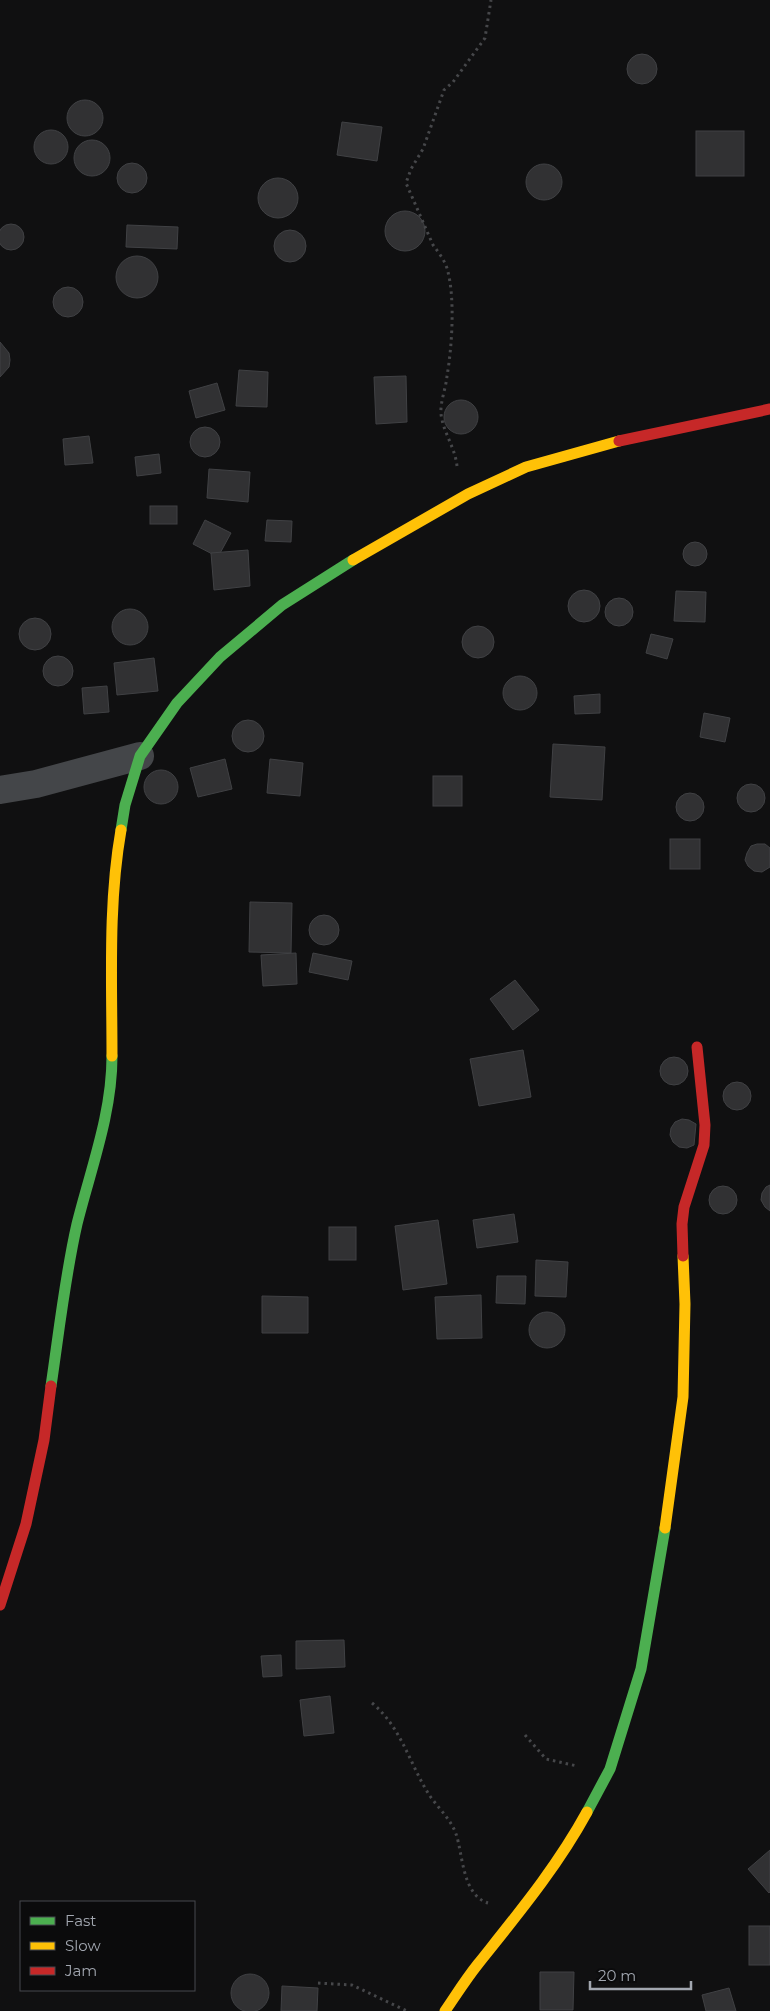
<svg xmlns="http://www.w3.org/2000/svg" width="770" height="2011" font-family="Montserrat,sans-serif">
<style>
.building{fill:#313133;stroke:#404144}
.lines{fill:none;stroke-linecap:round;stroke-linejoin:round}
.path{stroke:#46474a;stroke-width:3;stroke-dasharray:2.5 4;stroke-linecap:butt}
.street{stroke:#444649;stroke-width:28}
.fast{stroke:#4caf50;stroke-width:11}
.slow{stroke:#ffc107;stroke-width:11}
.jam{stroke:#c62828;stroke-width:11}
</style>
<rect width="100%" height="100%" fill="#101011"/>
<g class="building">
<circle cx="642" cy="69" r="15"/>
<circle cx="85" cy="118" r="18"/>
<polygon points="342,122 382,127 377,161 337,155"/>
<circle cx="51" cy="147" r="17"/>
<rect x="696" y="131" width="48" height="45"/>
<circle cx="92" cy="158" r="18"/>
<circle cx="132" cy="178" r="15"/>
<circle cx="544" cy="182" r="18"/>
<circle cx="278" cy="198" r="20"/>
<circle cx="405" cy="231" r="20"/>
<circle cx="11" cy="237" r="13"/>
<polygon points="127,225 178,227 177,249 126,247"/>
<circle cx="290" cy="246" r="16"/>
<circle cx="137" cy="277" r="21"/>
<circle cx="68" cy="302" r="15"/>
<polygon points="0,342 9,353 10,360 9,367 0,377"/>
<polygon points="239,370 268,372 267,407 236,406"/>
<polygon points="406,376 407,422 376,424 374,377"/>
<polygon points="217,383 225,410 196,418 189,391"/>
<circle cx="461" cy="417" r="17"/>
<circle cx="205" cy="442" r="15"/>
<polygon points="89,436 93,463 65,465 63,439"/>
<polygon points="159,454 161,473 137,476 135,457"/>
<polygon points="209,469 250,472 248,502 207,498"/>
<rect x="150" y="506" width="27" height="18"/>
<polygon points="205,520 231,533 218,557 193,544"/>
<polygon points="267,520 292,521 291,542 265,541"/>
<circle cx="695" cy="554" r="12"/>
<polygon points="248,550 250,586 214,590 211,553"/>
<circle cx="584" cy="606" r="16"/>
<polygon points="676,591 706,592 705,622 674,621"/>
<circle cx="619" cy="612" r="14"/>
<circle cx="130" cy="627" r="18"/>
<circle cx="35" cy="634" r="16"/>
<circle cx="478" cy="642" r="16"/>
<polygon points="651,634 673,639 667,659 646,653"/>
<circle cx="58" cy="671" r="15"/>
<polygon points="154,658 158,691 117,695 114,663"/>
<circle cx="520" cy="693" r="17"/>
<polygon points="107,686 109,712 84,714 82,688"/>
<polygon points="600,694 600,713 575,714 574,696"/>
<polygon points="704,713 730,718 725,742 700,737"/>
<circle cx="248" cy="736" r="16"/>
<polygon points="553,744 605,747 602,800 550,797"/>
<polygon points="225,759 232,789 198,797 190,768"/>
<polygon points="270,759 303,763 300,796 267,793"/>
<circle cx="161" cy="787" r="17"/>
<rect x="433" y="776" width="29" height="30"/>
<circle cx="751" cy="798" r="14"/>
<circle cx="690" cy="807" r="14"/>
<rect x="670" y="839" width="30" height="30"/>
<polygon points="757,844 765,844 770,848 770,867 762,872 754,871 748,866 745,860 747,853 751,846"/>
<polygon points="250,902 292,903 291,953 249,952"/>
<circle cx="324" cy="930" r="15"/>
<polygon points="296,953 297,984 263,986 261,955"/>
<polygon points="313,953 352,961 348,980 309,972"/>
<polygon points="515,980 539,1010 513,1030 490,999"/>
<polygon points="523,1050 531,1097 479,1106 470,1059"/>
<circle cx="674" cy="1071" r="14"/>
<circle cx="737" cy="1096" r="14"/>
<polygon points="682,1119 689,1120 696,1124 694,1145 687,1148 679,1147 673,1142 670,1135 671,1128 675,1122"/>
<polygon points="770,1185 770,1211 765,1207 761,1200 762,1193 766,1187"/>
<circle cx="723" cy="1200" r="14"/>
<polygon points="514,1214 518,1242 477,1248 473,1220"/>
<polygon points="438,1220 447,1284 403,1290 395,1226"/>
<rect x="329" y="1227" width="27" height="33"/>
<polygon points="536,1260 568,1262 566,1297 535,1296"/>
<polygon points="497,1276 526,1276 525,1304 496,1303"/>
<polygon points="481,1295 482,1338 437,1339 435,1297"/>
<polygon points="262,1296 308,1297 308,1333 262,1333"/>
<circle cx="547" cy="1330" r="18"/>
<polygon points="344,1640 345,1667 296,1669 296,1641"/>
<polygon points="281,1655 282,1676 263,1677 261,1656"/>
<polygon points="330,1696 334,1733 304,1736 300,1700"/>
<polygon points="770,1850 770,1892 769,1893 748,1869"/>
<rect x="749" y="1926" width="21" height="39"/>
<polygon points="540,1972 574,1972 573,2010 540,2010"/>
<circle cx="250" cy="1993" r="19"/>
<polygon points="282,1986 318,1988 317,2011 281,2011"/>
<polygon points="729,1988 736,2011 706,2011 702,1995"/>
</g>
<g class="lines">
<g class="path">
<path d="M 457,466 C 455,447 443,432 441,414 C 440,402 446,388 447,376 C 452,347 455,300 448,272 C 446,262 439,253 433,245 L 406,183 L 411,169 L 423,149 L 444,90 L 453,82 L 485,38 L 491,0"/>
<path d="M 372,1703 C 401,1727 409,1762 428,1793 C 436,1806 451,1819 456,1834 C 463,1854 462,1895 488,1903"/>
<polyline points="525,1735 546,1759 577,1766"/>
<polyline points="318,1983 352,1985 407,2011"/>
</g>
<polyline class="street" points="0,790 36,784 140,756"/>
<g class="fast">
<polyline points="121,830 125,805 140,756 177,703 220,657 282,605 353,560"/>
<path d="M 51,1386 C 59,1332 65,1276 77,1224 C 91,1168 112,1114 112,1056"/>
<polyline points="587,1812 610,1769 641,1669 665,1528"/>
</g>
<g class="slow">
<polyline points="353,560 468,494 526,467 619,441"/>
<path d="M 112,1056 C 112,980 108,904 121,830"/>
<polyline points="665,1528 683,1397 685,1304 683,1256"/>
<path d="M 445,2011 C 456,1995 466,1979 478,1964 C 517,1915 557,1867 587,1812"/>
</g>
<g class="jam">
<polyline points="619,441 770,409"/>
<polyline points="683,1256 682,1224 684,1207 704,1145 705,1125 697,1047"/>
<polyline points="0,1605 26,1524 44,1440 51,1386"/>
</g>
</g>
<rect x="20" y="1901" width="175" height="90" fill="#0b0b0c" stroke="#47494e"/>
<rect x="30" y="1917" width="25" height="8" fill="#4caf50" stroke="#47494e"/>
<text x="65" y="1926" font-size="15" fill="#a2a7b0">Fast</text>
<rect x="30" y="1942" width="25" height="8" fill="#ffc107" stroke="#47494e"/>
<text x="65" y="1951" font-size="15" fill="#a2a7b0">Slow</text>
<rect x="30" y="1967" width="25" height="8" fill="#c62828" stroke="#47494e"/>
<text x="65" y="1976" font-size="15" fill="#a2a7b0">Jam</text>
<path d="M590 1981v8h101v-8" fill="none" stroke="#a2a7b0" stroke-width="2.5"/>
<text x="598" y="1981" font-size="15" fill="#a2a7b0" stroke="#0b0b0c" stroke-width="4" paint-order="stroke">20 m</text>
</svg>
